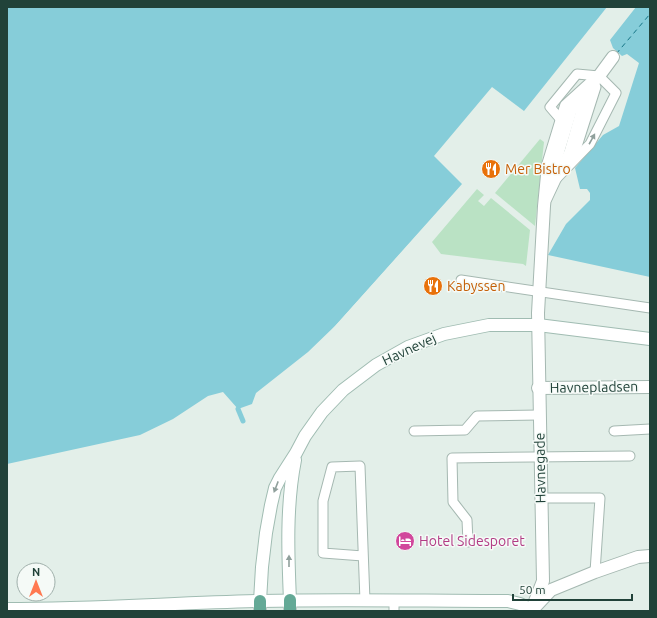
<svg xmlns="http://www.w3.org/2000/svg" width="657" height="618" font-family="Ubuntu,sans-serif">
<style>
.green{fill:#bae2c4}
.water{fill:#86cdd9}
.pier{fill:#e3efe9}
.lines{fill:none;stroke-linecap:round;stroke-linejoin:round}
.stream{stroke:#86cdd9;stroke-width:5}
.ferry{stroke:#147485;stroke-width:1;stroke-dasharray:5 4;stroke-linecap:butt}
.lane-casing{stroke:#a5b8b1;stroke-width:11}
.street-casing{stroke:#a5b8b1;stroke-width:14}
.secondary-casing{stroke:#a0bcb2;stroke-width:14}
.primary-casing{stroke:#c1cac8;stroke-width:14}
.lane{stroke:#fff;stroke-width:9}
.street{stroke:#fff;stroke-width:12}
.secondary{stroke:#fff;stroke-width:12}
.primary{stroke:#64a996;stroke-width:12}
.oneway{fill:#90a09c}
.labels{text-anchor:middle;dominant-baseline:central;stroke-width:3;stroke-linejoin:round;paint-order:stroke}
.food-label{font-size:14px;fill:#c56008;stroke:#f5faf7;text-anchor:start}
.street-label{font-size:14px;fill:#214239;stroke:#f5faf7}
.hotel-label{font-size:14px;fill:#b23c85;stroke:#f5faf7;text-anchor:start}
</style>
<rect width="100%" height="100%" fill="#e3efe9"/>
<g class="green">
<polygon points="540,139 544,142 535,226 495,193"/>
<polygon points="477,189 484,195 478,201 484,206 491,198 530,230 526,266 523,264 441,254 432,242"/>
</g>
<g class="water">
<polygon points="7,7 607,7 524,111 492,87 434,156 462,184 336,325 308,352 256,393 252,404 238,409 223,392 208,396 173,419 140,435 7,464"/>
<polygon points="636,7 650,7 650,277 548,255 566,224 590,200 590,193 587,189 580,189 575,168 603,135 619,126 639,63 627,54 622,56 613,48 610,40"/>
</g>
<polygon class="pier" points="463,184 464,185 327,336 336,325"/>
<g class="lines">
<polyline class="stream" points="238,409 243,421"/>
<polyline class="ferry" points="616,54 650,14"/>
<g class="lane-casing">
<g id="lane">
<polyline points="573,159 596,87"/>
<polyline points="554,177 555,167 572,111 583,99"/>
<polyline points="557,178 590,144 616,93 599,76 577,74 550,107 562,121"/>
<polyline points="547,199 569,152 584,100 595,84"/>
<polyline points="461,280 650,308"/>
<polyline points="414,431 465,430 477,416 539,415"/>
<polyline points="614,431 650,429"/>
<polyline points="541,498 600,498 595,572"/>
<polyline points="468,542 467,520 453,502 452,458 630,456"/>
<polyline points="363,556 323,553 323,501 332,467 360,466 365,601"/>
<polyline points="394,601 394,611"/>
</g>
</g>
<g class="street-casing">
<g id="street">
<polyline points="538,388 650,387"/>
<polyline points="536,606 551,590 595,572 638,557 650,556"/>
<polyline points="532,609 543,581 538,313 544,206 548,165 566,106 599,76 613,57"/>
</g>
</g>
<g class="secondary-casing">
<g id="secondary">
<path d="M 290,600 C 288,554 286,506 295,460"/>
<polyline points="260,601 262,567 266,533 271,505 275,488 280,478 296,453 305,436 322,412 343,390 376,365 408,347 444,334 489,325 538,325 650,339"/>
<path d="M 7,609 C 92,609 176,603 260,601 C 343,599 426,601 508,601 L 520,604 L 534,611"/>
</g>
</g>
<g class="primary-casing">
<g id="primary">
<polyline points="290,600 290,611"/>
<polyline points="260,601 260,611"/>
</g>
</g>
<use href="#lane" class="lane"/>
<use href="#street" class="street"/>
<use href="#secondary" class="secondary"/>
<use href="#primary" class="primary"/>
</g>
<defs><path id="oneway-solid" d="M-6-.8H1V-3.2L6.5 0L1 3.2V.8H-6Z"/></defs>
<g class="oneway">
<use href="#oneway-solid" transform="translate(592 139) rotate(-61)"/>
<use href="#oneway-solid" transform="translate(276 487) rotate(111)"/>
<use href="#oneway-solid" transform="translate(289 561) rotate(-90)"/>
</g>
<defs>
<g id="restaurant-disc" transform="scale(1)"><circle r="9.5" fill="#e8710a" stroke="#f5faf7"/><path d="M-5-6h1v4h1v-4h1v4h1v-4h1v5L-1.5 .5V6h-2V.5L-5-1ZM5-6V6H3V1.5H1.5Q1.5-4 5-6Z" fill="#fff"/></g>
<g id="hotel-disc" transform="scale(1)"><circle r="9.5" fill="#d1479c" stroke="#f5faf7"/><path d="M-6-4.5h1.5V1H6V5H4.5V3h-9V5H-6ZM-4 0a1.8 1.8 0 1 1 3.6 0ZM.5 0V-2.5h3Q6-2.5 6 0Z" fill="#fff"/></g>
</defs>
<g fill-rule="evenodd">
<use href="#restaurant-disc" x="491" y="169"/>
<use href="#restaurant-disc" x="433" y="286"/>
<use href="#hotel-disc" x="405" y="541"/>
</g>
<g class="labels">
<g class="food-label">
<text x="505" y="169">Mer Bistro</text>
<text x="447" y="286">Kabyssen</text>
</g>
<g class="street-label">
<text transform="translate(409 349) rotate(-25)">Havnevej</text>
<text transform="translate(594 387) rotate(-1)">Havnepladsen</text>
<text transform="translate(540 468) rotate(-91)">Havnegade</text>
</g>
<g class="hotel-label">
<text x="419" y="541">Hotel Sidesporet</text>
</g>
</g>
<rect width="657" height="618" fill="none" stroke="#214239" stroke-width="16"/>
<g transform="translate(36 582)"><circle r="19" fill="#f5faf7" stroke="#a0b0ab"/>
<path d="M0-3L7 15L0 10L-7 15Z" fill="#ff7951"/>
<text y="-6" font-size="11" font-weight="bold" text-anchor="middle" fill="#214239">N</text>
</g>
<path d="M513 594v6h119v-6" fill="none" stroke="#214239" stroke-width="2"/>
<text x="519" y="594" font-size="12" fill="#214239" stroke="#f5faf7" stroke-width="3" paint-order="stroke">50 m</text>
</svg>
